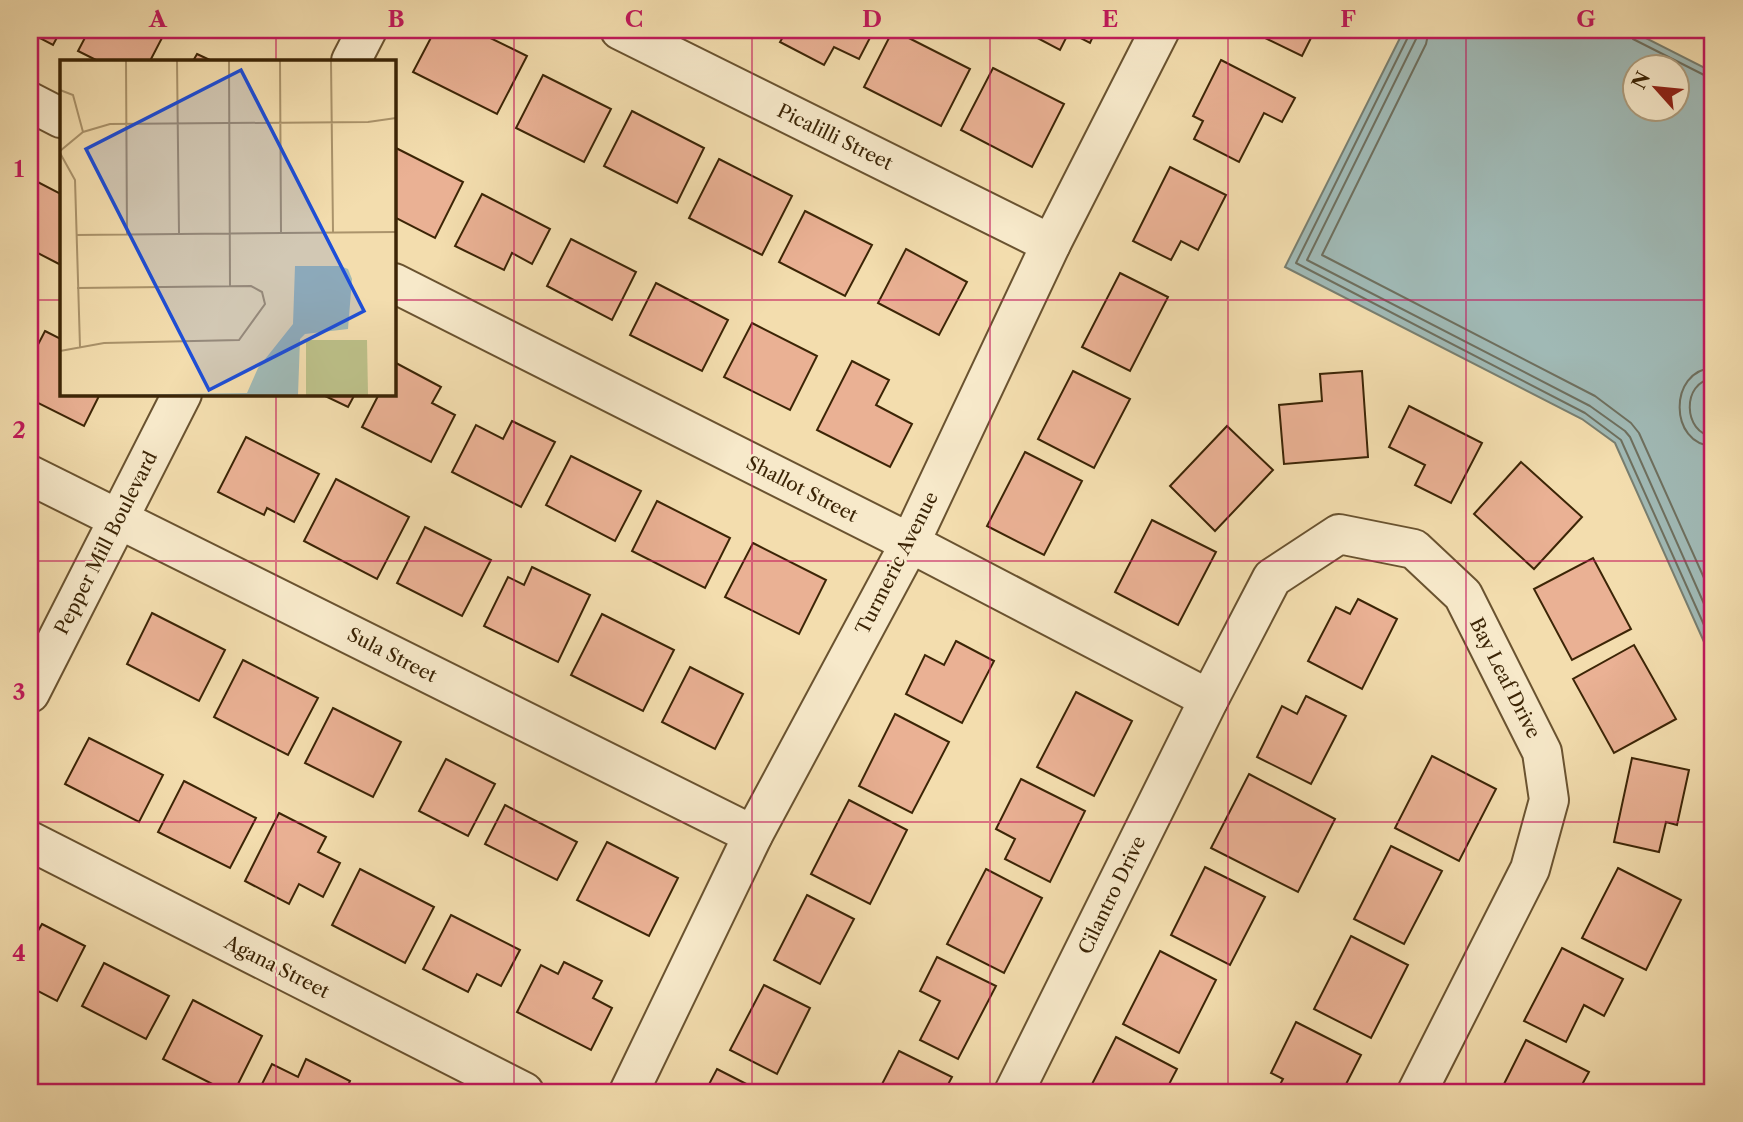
<svg xmlns="http://www.w3.org/2000/svg" width="1743" height="1122" font-family="'Libre Caslon Text',serif">
<style>
.water{fill:#a0b9b5;stroke:#787e6f;stroke-width:2;fill-rule:evenodd}
.lines{fill:none;stroke-linecap:round;stroke-linejoin:round}
.shore{stroke:#6e6f5e;stroke-width:2}
.building{fill:#eab194;stroke:#3c2506;stroke-width:2}
.minor-casing{stroke:#6a5330;stroke-width:42}
.minor{stroke:#f7e9ca;stroke-width:38}
.grid{fill:none;stroke:#c2185b;stroke-width:2;stroke-opacity:0.55}
.labels{text-anchor:middle;dominant-baseline:central;stroke-width:5;stroke-linejoin:round;paint-order:stroke}
.street-label{font-size:19px;fill:#3c2506;stroke:#f7e9ca}
.inset-road{fill:none;stroke:#aa936b;stroke-width:2}
.view{fill:#1d4ed8;fill-opacity:0.15;stroke:#1d4ed8;stroke-width:3.5}
.inset-edge{fill:none;stroke:#3c2506;stroke-width:3.5}
.neatline{fill:none;stroke:#c2185b;stroke-width:2.5}
.grid-label{font-size:23px;text-anchor:middle;font-weight:bold;fill:#c2185b}
</style>
<rect width="100%" height="100%" fill="#f3ddae"/>
<filter id="stains"><feTurbulence type="fractalNoise" baseFrequency=".00286" numOctaves="4"/><feColorMatrix values="0 0 0 0 .2 0 0 0 0 .09 0 0 0 0 .02 0 0 0 .5 -.17"/></filter>
<radialGradient id="worn" r=".72"><stop offset=".6" stop-color="#630" stop-opacity="0"/><stop offset="1" stop-color="#630" stop-opacity=".3"/></radialGradient>
<path class="water" d="M 1404,30 L 1630,30 L 1713,72 L 1713,390 L 1704,404 L 1713,428 L 1713,662 L 1615,443 L 1582,419 L 1285,267 ZM 1634,66 L 1676,66 L 1676,108 L 1634,108 Z"/>
<g class="lines">
<g class="shore">
<polyline points="1409,30 1409,35 1296,263 1585,413 1621,440 1713,645"/>
<polyline points="1418,30 1416,39 1307,260 1590,406 1625,431 1630,437 1713,624"/>
<polyline points="1429,30 1426,44 1322,255 1595,396 1631,423 1639,433 1713,598"/>
<polyline points="1628,30 1633,39 1708,77 1713,78"/>
<path d="M 1713,368 C 1668,370 1669,445 1713,446"/>
<path d="M 1713,379 C 1681,381 1683,434 1713,436"/>
</g>
</g>
<g class="building">
<polygon points="30,30 61,30 53,45 30,33"/>
<polygon points="89,30 151,30 163,36 150,61 98,61 78,51"/>
<polygon points="435,30 474,30 527,56 497,114 413,72"/>
<polygon points="787,30 874,30 859,59 834,47 824,65 780,42"/>
<polygon points="893,30 970,69 941,126 864,87"/>
<polygon points="1027,30 1096,30 1090,43 1069,32 1060,50 1026,32"/>
<polygon points="1249,30 1315,30 1302,56"/>
<polygon points="197,54 212,61 193,61"/>
<polygon points="1221,60 1295,98 1282,122 1264,113 1239,162 1194,139 1203,121 1193,116"/>
<polygon points="993,68 1064,104 1032,167 961,130"/>
<polygon points="543,75 611,109 584,162 516,128"/>
<polygon points="632,111 704,148 677,203 604,166"/>
<polygon points="394,147 463,182 435,238 394,217"/>
<polygon points="719,159 792,196 762,255 689,218"/>
<polygon points="1170,167 1226,195 1198,250 1181,241 1171,260 1133,241"/>
<polygon points="30,178 61,194 61,265 30,249"/>
<polygon points="482,194 550,229 532,264 512,253 504,270 455,246"/>
<polygon points="805,211 872,245 845,296 779,262"/>
<polygon points="571,239 636,272 612,320 547,286"/>
<polygon points="906,249 967,282 939,335 878,303"/>
<polygon points="1120,273 1168,297 1130,371 1082,347"/>
<polygon points="656,283 728,320 702,371 630,335"/>
<polygon points="752,323 817,356 790,410 724,377"/>
<polygon points="45,331 61,339 61,394 100,394 84,426 30,399 30,360"/>
<polygon points="852,361 889,380 876,405 912,424 890,467 817,430"/>
<polygon points="396,363 441,387 432,403 455,415 431,462 362,427 379,394 394,394"/>
<polygon points="1073,371 1130,399 1094,468 1038,439"/>
<polygon points="1362,371 1368,457 1284,464 1279,405 1322,401 1320,374"/>
<polygon points="321,394 355,394 348,407"/>
<polygon points="1409,406 1482,443 1451,503 1415,485 1425,465 1389,447"/>
<polygon points="512,421 555,442 521,507 452,472 476,425 503,439"/>
<polygon points="1227,426 1273,470 1215,531 1170,486"/>
<polygon points="246,437 319,474 294,522 267,508 264,515 218,492"/>
<polygon points="1025,452 1082,481 1044,555 987,526"/>
<polygon points="571,456 641,491 615,541 546,505"/>
<polygon points="1521,462 1582,517 1534,569 1474,514"/>
<polygon points="336,479 409,517 377,579 304,541"/>
<polygon points="657,501 730,538 705,588 632,551"/>
<polygon points="1152,520 1216,552 1178,625 1115,592"/>
<polygon points="425,527 491,560 462,616 397,583"/>
<polygon points="753,543 826,580 799,634 725,597"/>
<polygon points="1593,558 1631,629 1572,660 1534,589"/>
<polygon points="532,567 590,595 558,662 484,626 508,577 524,585"/>
<polygon points="1358,599 1397,619 1362,689 1308,661 1336,607 1350,614"/>
<polygon points="152,613 225,650 199,701 127,664"/>
<polygon points="602,614 674,650 643,711 571,675"/>
<polygon points="956,641 994,661 962,723 906,694 925,655 944,665"/>
<polygon points="1634,645 1676,719 1614,753 1573,679"/>
<polygon points="243,660 318,698 288,755 214,717"/>
<polygon points="690,667 743,694 715,749 662,722"/>
<polygon points="1076,692 1132,721 1094,796 1037,767"/>
<polygon points="1306,696 1346,716 1311,784 1257,757 1282,706 1297,714"/>
<polygon points="333,708 401,742 373,797 305,763"/>
<polygon points="895,714 949,742 912,813 859,786"/>
<polygon points="89,738 163,775 139,822 65,784"/>
<polygon points="1432,756 1496,789 1459,861 1395,828"/>
<polygon points="1632,758 1689,770 1677,825 1666,822 1659,852 1614,842"/>
<polygon points="446,759 495,784 468,836 419,811"/>
<polygon points="1249,774 1335,819 1298,892 1211,848"/>
<polygon points="1021,779 1085,811 1050,882 1005,859 1015,839 996,829"/>
<polygon points="184,781 256,818 230,868 158,832"/>
<polygon points="849,800 907,830 870,904 811,874"/>
<polygon points="505,805 577,842 557,880 485,844"/>
<polygon points="279,813 326,837 318,852 340,863 323,897 299,884 289,904 245,881"/>
<polygon points="607,842 678,878 649,936 577,900"/>
<polygon points="1391,846 1442,871 1404,944 1354,919"/>
<polygon points="1205,867 1265,897 1230,965 1171,935"/>
<polygon points="1618,868 1681,900 1646,970 1582,938"/>
<polygon points="360,869 434,907 405,963 332,925"/>
<polygon points="986,869 1042,898 1004,973 947,944"/>
<polygon points="807,895 854,919 820,984 774,960"/>
<polygon points="451,915 520,950 501,986 477,974 468,992 423,969"/>
<polygon points="42,924 85,946 57,1001 30,987 30,940 32,941"/>
<polygon points="1351,936 1408,965 1371,1038 1314,1009"/>
<polygon points="1562,948 1623,979 1604,1016 1584,1005 1566,1042 1524,1021"/>
<polygon points="1160,951 1216,980 1179,1053 1123,1024"/>
<polygon points="937,957 996,986 958,1059 920,1040 940,1001 920,991"/>
<polygon points="564,962 602,981 593,998 612,1008 591,1050 517,1012 541,965 558,974"/>
<polygon points="104,963 169,996 146,1039 82,1006"/>
<polygon points="764,985 810,1008 777,1074 730,1050"/>
<polygon points="193,1000 262,1036 234,1092 228,1092 163,1059"/>
<polygon points="1296,1022 1361,1055 1342,1092 1276,1092 1283,1079 1271,1073"/>
<polygon points="1116,1037 1177,1069 1165,1092 1088,1092"/>
<polygon points="1526,1040 1589,1072 1578,1092 1500,1092"/>
<polygon points="899,1051 952,1077 944,1092 878,1092"/>
<polygon points="306,1059 350,1081 345,1092 258,1092 272,1064 298,1077"/>
<polygon points="717,1069 762,1092 705,1092"/>
</g>
<g class="lines">
<g class="minor-casing">
<g id="minor">
<polyline points="620,30 1051,244"/>
<polyline points="351,61 367,30"/>
<polyline points="30,102 61,118"/>
<polyline points="394,283 910,543 1209,699"/>
<polyline points="30,475 753,835"/>
<polyline points="30,693 182,394"/>
<polyline points="30,841 524,1092"/>
<polyline points="629,1092 753,835 910,543 1051,244 1160,30"/>
<polyline points="1014,1092 1209,699 1272,578 1339,534 1414,549 1463,595 1542,752 1549,800 1530,869 1417,1092"/>
</g>
</g>
<use href="#minor" class="minor"/>
</g>
<path class="grid" d="M 276,30 L 276,61M 514,30 L 514,1092M 752,30 L 752,1092M 990,30 L 990,1092M 1228,30 L 1228,1092M 1466,30 L 1466,1092M 30,300 L 61,300M 394,300 L 1713,300M 276,394 L 276,1092M 30,561 L 1713,561M 30,822 L 1713,822"/>
<g class="labels">
<g class="street-label">
<text transform="translate(835 137) rotate(26)">Picalilli Street</text>
<text transform="translate(802 489) rotate(27)">Shallot Street</text>
<text transform="translate(106 543) rotate(-63)">Pepper Mill Boulevard</text>
<text transform="translate(897 563) rotate(-63)">Turmeric Avenue</text>
<text transform="translate(392 655) rotate(27)">Sula Street</text>
<text transform="translate(1505 678) rotate(63)">Bay Leaf Drive</text>
<text transform="translate(1112 895) rotate(-64)">Cilantro Drive</text>
<text transform="translate(277 967) rotate(27)">Agana Street</text>
</g>
</g>
<g transform="translate(60 60)">
<rect width="336" height="336" fill="#f3ddae"/>
<path d="M 246,280 L 307,280 L 308,335 L 246,335 Z" fill="#bcc089"/>
<path d="M 235,206 L 280,206 L 288,209 L 292,219 L 288,269 L 245,274 L 240,279 L 238,335 L 42,335 L 187,333 L 198,308 L 233,264 Z" fill="#a0b9b5"/>
<path class="inset-road" d="M 66,1 L 67,174M 117,1 L 119,173M 169,1 L 170,226M 220,1 L 221,172M 271,1 L 273,172M 0,30 L 13,35 L 23,72M 0,91 L 23,72 L 50,64 L 308,62 L 336,58M 0,93 L 15,120 L 20,287M 16,175 L 336,172M 336,242 L 336,335M 0,291 L 44,283 L 179,280 L 205,244 L 202,232 L 191,226 L 17,228"/>
<path class="view" d="M 181,10 L 304,251 L 149,330 L 26,89 Z"/>
<rect width="336" height="336" class="inset-edge"/>
</g>
<rect width="1743" height="1122" fill="none" stroke="#f3ddae" stroke-width="77"/>
<g transform="translate(1656 88) rotate(297)"><circle r="33" fill="#f7e9ca" stroke="#ac9b7c" stroke-width="2"/>
<path d="M0-5L12 26L0 18L-12 26Z" fill="#8f2418"/>
<text y="-10" font-size="19" font-weight="bold" text-anchor="middle" fill="#3c2506">N</text>
</g>
<rect x="38" y="38" width="1666" height="1046" class="neatline"/>
<g class="grid-label">
<text x="158" y="27">A</text>
<text x="396" y="27">B</text>
<text x="634" y="27">C</text>
<text x="872" y="27">D</text>
<text x="1110" y="27">E</text>
<text x="1348" y="27">F</text>
<text x="1586" y="27">G</text>
<text x="19" y="177">1</text>
<text x="19" y="438">2</text>
<text x="19" y="700">3</text>
<text x="19" y="961">4</text>
</g>
<rect width="100%" height="100%" filter="url(#stains)"/>
<rect width="100%" height="100%" fill="url(#worn)"/>
</svg>
